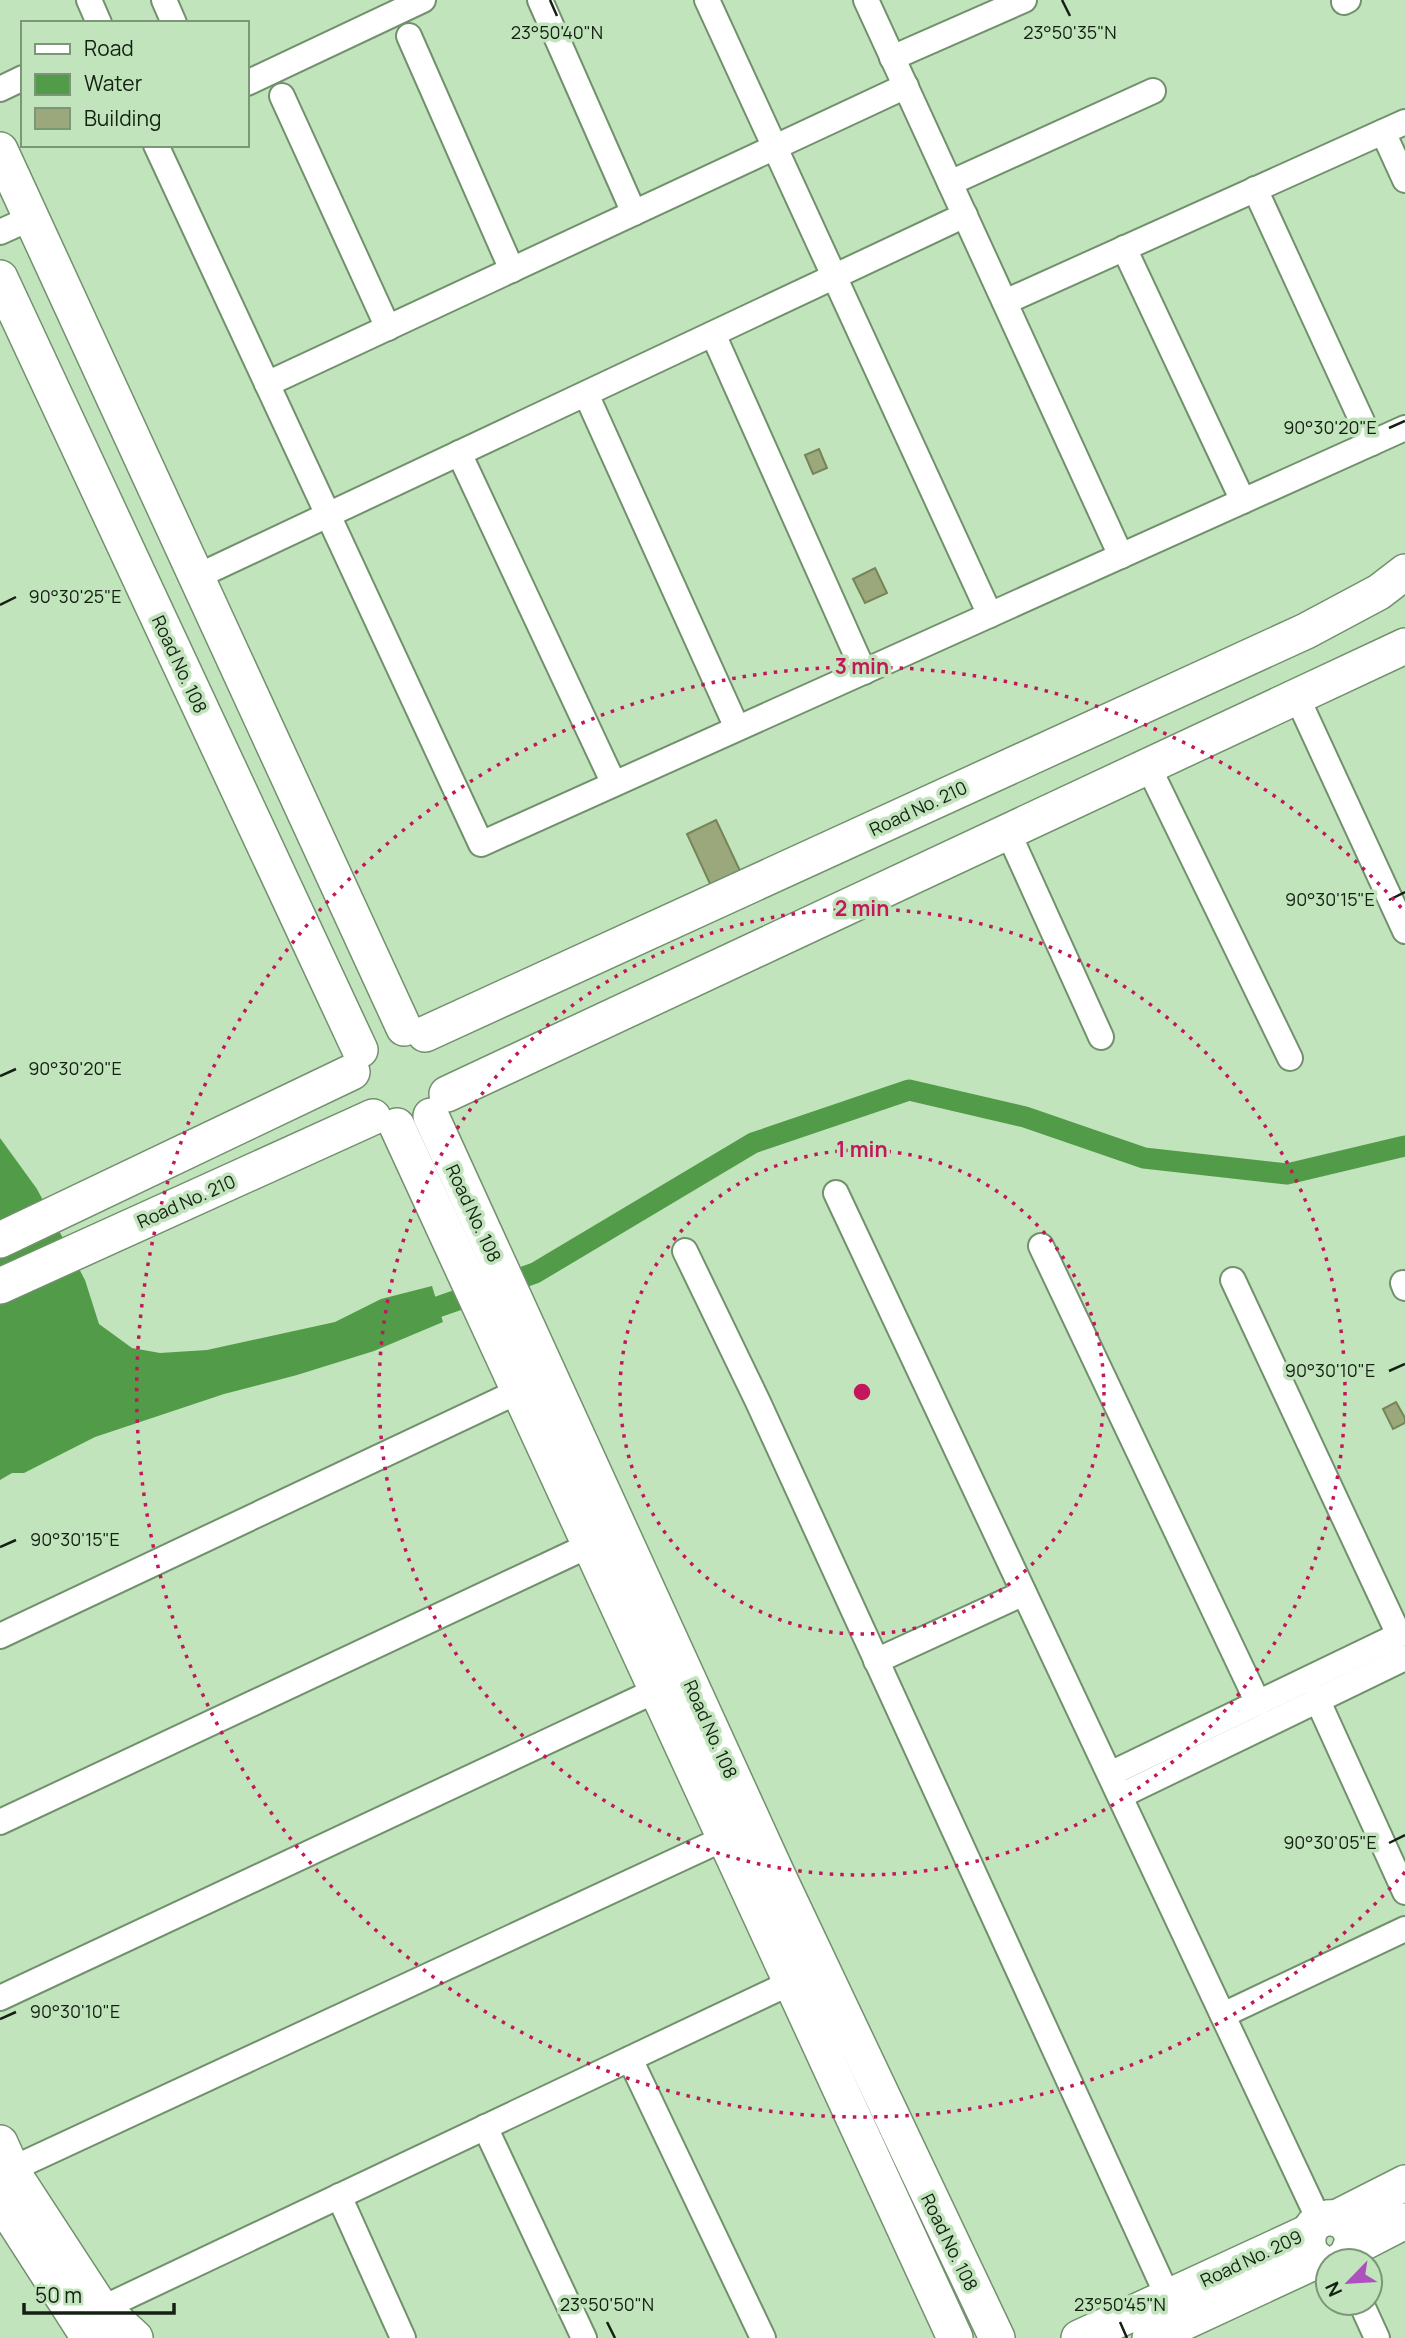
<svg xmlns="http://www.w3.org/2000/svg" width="1405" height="2338" font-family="Manrope,sans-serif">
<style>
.water{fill:#529b49}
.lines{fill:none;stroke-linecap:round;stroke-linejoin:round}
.canal{stroke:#529b49;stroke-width:21}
.building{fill:#9ba87b;stroke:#778458;stroke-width:2}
.street-casing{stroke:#71916c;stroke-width:28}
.secondary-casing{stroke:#71916c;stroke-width:38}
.street{stroke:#fff;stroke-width:24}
.secondary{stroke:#fff;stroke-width:35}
.ticks{fill:none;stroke:#142012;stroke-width:2.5}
.ring{fill:none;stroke:#c2185b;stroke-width:3.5;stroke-dasharray:3.5 7}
.labels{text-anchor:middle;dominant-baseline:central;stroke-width:7;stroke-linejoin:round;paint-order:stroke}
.street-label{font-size:18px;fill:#142012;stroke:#c1e4bc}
.ticks-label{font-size:18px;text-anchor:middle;fill:#142012;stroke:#c1e4bc;stroke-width:7;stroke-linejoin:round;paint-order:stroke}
.centre{fill:#c2185b;stroke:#c1e4bc;stroke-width:3.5}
.ring-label{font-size:21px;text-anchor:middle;font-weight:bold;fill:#c2185b;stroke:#c1e4bc;stroke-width:7;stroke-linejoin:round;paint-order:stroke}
</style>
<rect width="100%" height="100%" fill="#c1e4bc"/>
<polygon class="water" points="0,1138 37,1189 85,1280 99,1324 132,1348 160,1353 207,1350 335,1322 381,1299 432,1286 443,1322 374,1351 297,1375 224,1394 95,1437 24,1473 12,1473 0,1480"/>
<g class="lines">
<polyline class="canal" points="412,1316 535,1273 753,1143 909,1090 1025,1117 1144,1158 1287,1174 1405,1146"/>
</g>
<g class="building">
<polygon points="819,449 827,468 813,474 805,455"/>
<polygon points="875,568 887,593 865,603 853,579"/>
<polygon points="716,820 742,875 712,888 687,834"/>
<polygon points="1396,1402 1405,1418 1405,1423 1393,1429 1383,1409"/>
</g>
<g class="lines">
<g class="street-casing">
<g id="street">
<polyline points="89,0 99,23"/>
<polyline points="164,0 174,23"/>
<polyline points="540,0 634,213"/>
<polyline points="707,0 990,615"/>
<polyline points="866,0 1121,556"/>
<polyline points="1344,2 1348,0"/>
<polyline points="409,36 512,270"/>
<polyline points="892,58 1024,0"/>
<polyline points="247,83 423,0"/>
<polyline points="0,89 23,78"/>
<polyline points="282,96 388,328"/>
<polyline points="1383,132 1405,180"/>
<polyline points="156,145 481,844 1405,428"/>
<polyline points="950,183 1153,91"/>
<polyline points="1255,189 1372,443"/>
<polyline points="0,232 31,218"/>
<polyline points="1124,248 1243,501"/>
<polyline points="1005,302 1405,122"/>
<polyline points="713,334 864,672"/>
<polyline points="267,384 906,86"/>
<polyline points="586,394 737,728"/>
<polyline points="459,453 614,784"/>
<polyline points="196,577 965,215"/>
<polyline points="1297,697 1405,931"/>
<polyline points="1148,766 1290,1058"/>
<polyline points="1008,832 1101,1037"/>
<polyline points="836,1193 1319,2220"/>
<polyline points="1041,1246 1258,1703"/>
<polyline points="685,1251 758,1402 1168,2297"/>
<polyline points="1233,1280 1399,1635"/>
<polyline points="1403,1283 1405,1288"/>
<polyline points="0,1636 519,1391"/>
<polyline points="876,1661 1024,1593"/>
<polyline points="1317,1699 1405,1892"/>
<polyline points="1110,1774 1405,1632"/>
<polyline points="1120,1796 1405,1658"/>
<polyline points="0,1822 590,1545"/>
<polyline points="0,1998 657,1690"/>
<polyline points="1223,2015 1405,1929"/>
<polyline points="630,2059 763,2338"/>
<polyline points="485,2127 584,2338"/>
<polyline points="12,2169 725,1838"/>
<polyline points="339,2196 403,2338"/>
<polyline points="1361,2303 1377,2338"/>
<polyline points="103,2308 792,1982"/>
</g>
</g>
<g class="secondary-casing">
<g id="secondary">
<polyline points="0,150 404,1028"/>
<polyline points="0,278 360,1050"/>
<polyline points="425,1034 1306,631 1379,592 1405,572"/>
<polyline points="447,1094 1405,646"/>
<polyline points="431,1116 778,1876 997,2338"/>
<polyline points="397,1126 955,2338"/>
<polyline points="0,1240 352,1072"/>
<polyline points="0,1286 373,1117"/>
<polyline points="0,2143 15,2176 99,2305 135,2338"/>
<polyline points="0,2199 84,2330 94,2338"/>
<polyline points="1336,2218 1405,2183"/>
<polyline points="1351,2249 1405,2221"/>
<path d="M 1310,2251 C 1297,2216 1348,2203 1353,2241 L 1347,2256 L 1340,2261"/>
<polyline points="1079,2338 1309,2232"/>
<polyline points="1150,2338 1318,2260"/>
</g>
</g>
<use href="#street" class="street"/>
<use href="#secondary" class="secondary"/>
</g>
<path class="ticks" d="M 550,0 L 557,16M 1062,0 L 1070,16M 1389,428 L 1405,421M 0,605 L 16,597M 1389,900 L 1405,892M 0,1076 L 16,1069M 1389,1371 L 1405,1364M 0,1547 L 16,1540M 1389,1843 L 1405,1835M 0,2019 L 16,2012M 607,2322 L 615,2338M 1120,2322 L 1127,2338"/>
<g class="ring">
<circle cx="862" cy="1392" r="242"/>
<circle cx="862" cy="1392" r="483"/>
<path d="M1405 1872A725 725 0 1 1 1405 912"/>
</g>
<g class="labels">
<g class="street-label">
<text transform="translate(180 664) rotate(65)">Road No. 108</text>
<text transform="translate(918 808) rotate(-25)">Road No. 210</text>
<text transform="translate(186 1201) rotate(-24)">Road No. 210</text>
<text transform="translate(474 1213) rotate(65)">Road No. 108</text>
<text transform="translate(711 1729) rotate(66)">Road No. 108</text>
<text transform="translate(950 2242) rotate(64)">Road No. 108</text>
<text transform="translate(1251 2258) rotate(-25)">Road No. 209</text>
</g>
</g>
<g class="ticks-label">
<text x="557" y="39">23°50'40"N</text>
<text x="1070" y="39">23°50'35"N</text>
<text x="1330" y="434">90°30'20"E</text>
<text x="75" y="603">90°30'25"E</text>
<text x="1330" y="906">90°30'15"E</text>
<text x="75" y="1075">90°30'20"E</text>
<text x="1330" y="1377">90°30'10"E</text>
<text x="75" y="1546">90°30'15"E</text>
<text x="1330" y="1849">90°30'05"E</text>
<text x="75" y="2018">90°30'10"E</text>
<text x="607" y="2311">23°50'50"N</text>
<text x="1120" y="2311">23°50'45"N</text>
</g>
<circle cx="862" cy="1392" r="10" class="centre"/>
<g class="ring-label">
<text x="862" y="674">3 min</text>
<text x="862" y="916">2 min</text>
<text x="862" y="1157">1 min</text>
</g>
<rect x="21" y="21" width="228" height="126" fill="#c1e4bc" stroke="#7c9678" stroke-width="2"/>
<rect x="35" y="44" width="35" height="10" fill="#ffffff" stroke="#7c9678" stroke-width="2"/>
<text x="84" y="56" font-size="21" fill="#142012">Road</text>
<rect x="35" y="74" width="35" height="21" fill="#529b49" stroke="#7c9678" stroke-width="2"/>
<text x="84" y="91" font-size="21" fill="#142012">Water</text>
<rect x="35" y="108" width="35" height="21" fill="#9ba87b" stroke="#7c9678" stroke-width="2"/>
<text x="84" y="126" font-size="21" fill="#142012">Building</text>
<g transform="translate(1349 2282) rotate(245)"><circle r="33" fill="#c1e4bc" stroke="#7c9678" stroke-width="2"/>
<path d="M0-5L12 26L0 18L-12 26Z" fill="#ad51bc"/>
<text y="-10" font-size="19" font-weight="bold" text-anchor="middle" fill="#142012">N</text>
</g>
<path d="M24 2303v10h150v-10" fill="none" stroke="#142012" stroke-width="3.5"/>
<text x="35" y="2303" font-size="21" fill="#142012" stroke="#c1e4bc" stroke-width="5" paint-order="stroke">50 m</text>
</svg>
